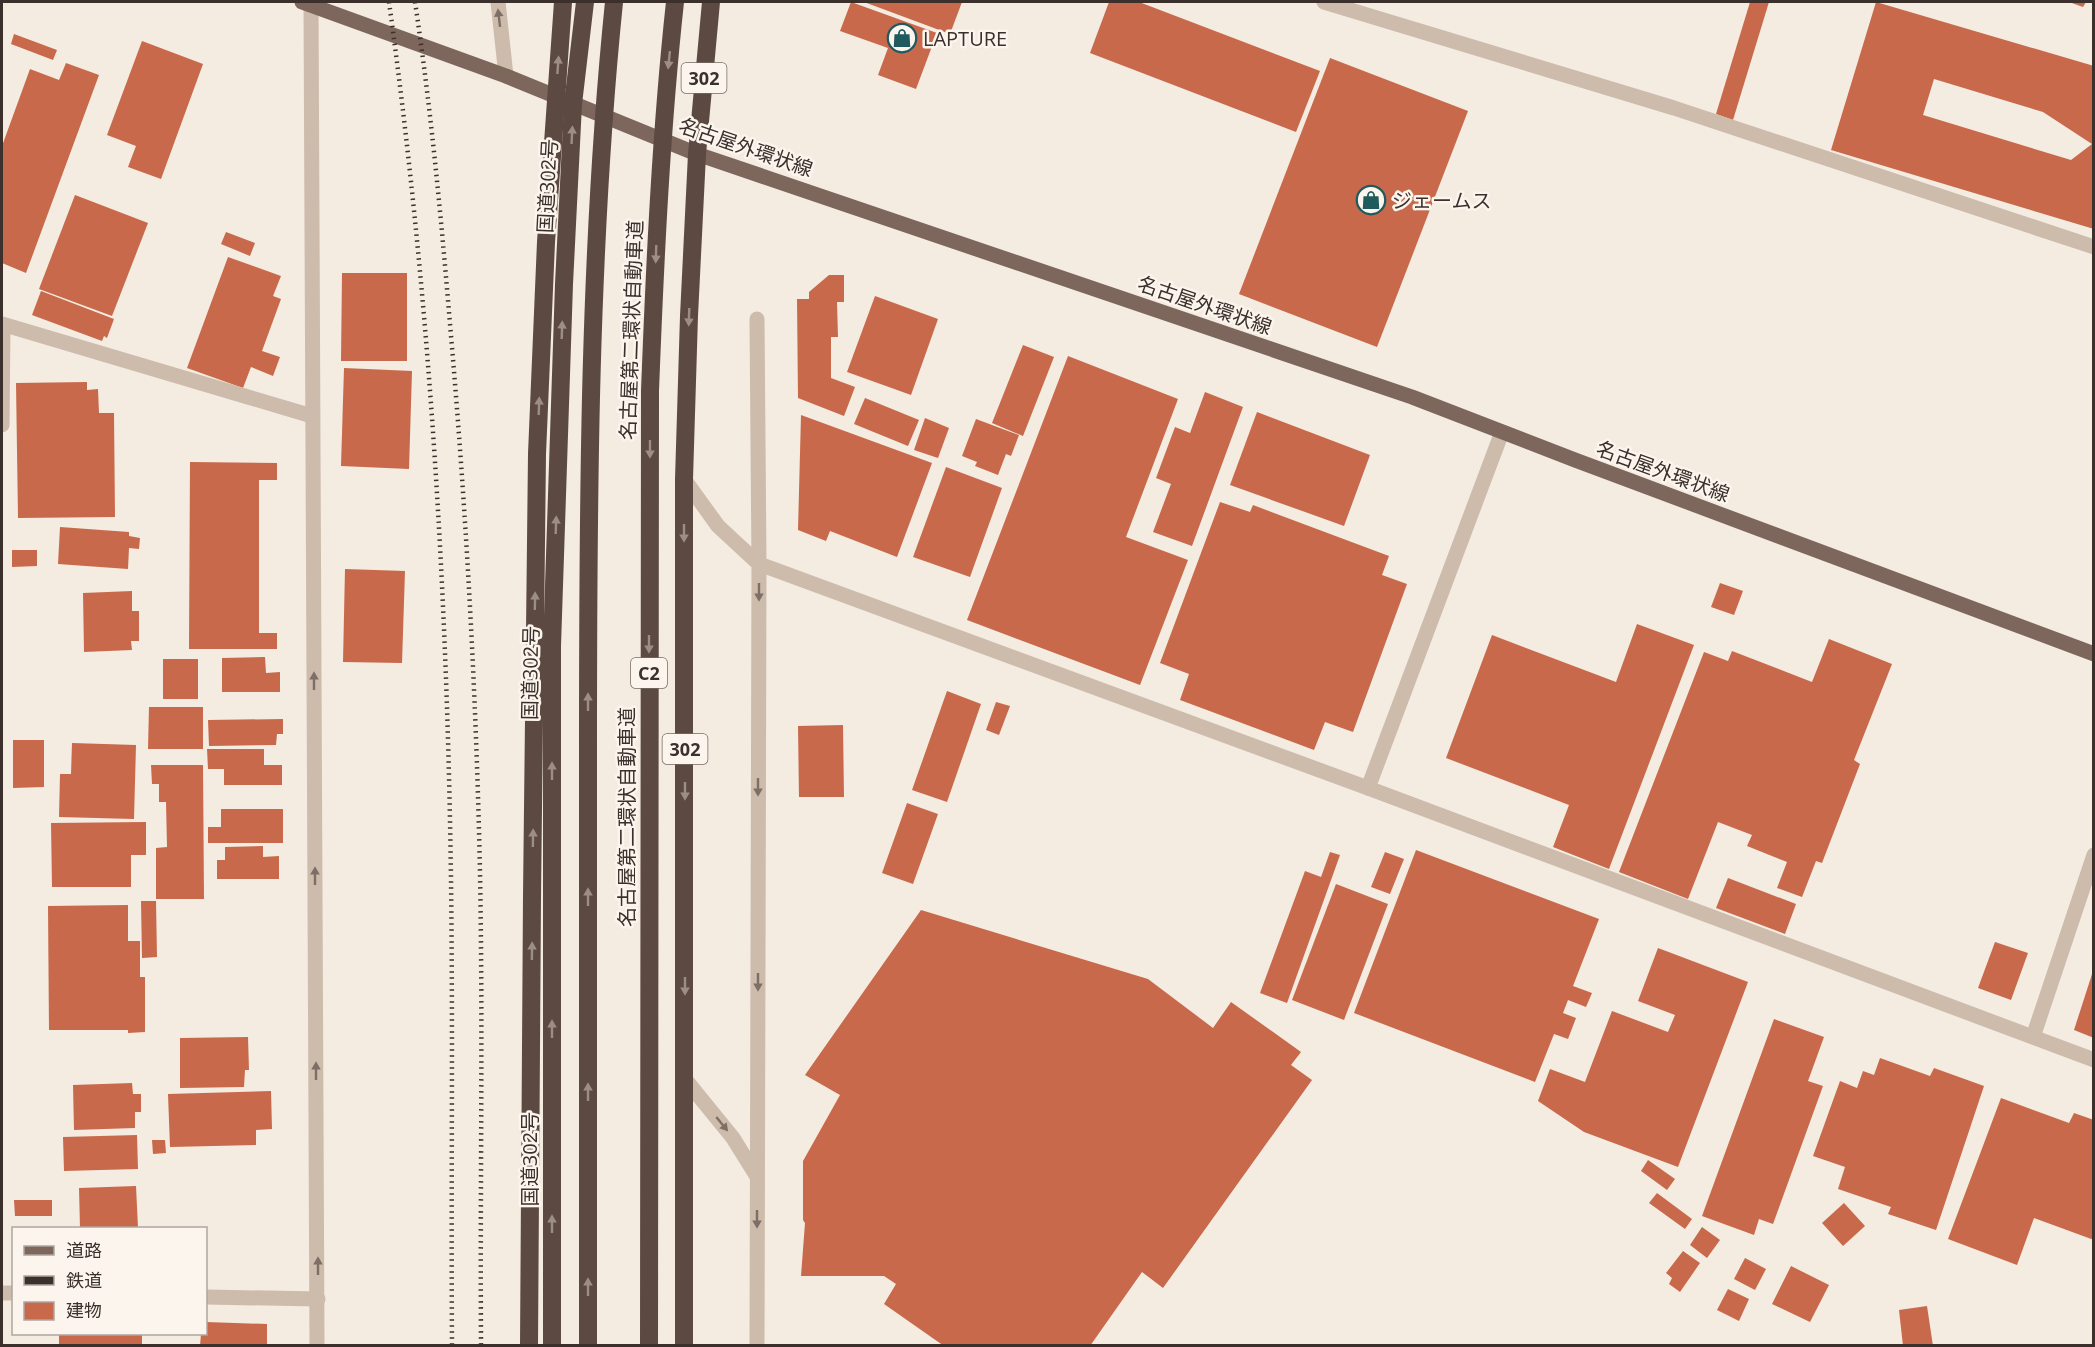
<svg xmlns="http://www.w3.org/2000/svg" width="2095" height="1347" font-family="'Open Sans','Noto Sans JP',sans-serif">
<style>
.building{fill:#c8694b;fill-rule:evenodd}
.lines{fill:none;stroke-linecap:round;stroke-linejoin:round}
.minor{stroke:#cdbbac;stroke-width:15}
.major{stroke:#7d675c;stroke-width:15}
.highway{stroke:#5c4a42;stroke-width:18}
.rail{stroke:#3b302b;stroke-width:4.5;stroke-dasharray:1.5 4.5;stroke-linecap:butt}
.highway-bridge{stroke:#5c4a42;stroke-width:18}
.oneway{fill:#7d6f65}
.oneway2{fill:#9c8e87}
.labels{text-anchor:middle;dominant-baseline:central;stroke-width:5;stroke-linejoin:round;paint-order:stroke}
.shield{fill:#fbf5ee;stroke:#756b66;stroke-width:1.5}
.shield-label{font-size:18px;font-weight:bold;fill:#3b302b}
.poi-label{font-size:20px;fill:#3b302b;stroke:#fbf5ee;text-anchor:start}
.street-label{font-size:20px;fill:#3b302b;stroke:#fbf5ee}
</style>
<rect width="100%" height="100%" fill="#f4ebe1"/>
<g class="building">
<polygon points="851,2 937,33 916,89 878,75 888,48 840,31"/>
<polygon points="864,2 962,2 950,34"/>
<polygon points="1109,2 1139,2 1320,71 1296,132 1090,53"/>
<polygon points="1750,2 1769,2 1733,120 1716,114"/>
<path d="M 1876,2 L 2094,66 L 2094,229 L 1831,150 ZM 1934,79 L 2043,112 L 2092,144 L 2071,160 L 1923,115 Z"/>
<polygon points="2069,2 2086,2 2083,7"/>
<polygon points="14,34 57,50 53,60 11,44"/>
<polygon points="142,41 203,64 161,179 128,167 136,146 107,135"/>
<polygon points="1330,58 1468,111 1377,347 1239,294"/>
<polygon points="66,63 99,75 26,273 2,263 2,146 30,69 59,80"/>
<polygon points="75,195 148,223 112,316 39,289"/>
<polygon points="226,232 255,243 250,256 221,244"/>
<polygon points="228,257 281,276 273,296 281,299 262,351 280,357 273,376 251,367 243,388 187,368"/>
<polygon points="342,273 407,273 407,361 341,361"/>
<polygon points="829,275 844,275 844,302 837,302 838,337 831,337 831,378 855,387 844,416 798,398 797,299 809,299 809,292"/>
<polygon points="41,291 114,319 107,338 104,336 102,341 32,315"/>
<polygon points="875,296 938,319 911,395 847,372"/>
<polygon points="1023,345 1054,357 1023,436 992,423"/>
<polygon points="1068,356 1178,399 1126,537 1188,560 1140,685 967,620"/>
<polygon points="344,368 412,371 409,469 341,466"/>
<polygon points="87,382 87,390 98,389 99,413 114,413 115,517 18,518 16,383"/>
<polygon points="1205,392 1243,407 1192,546 1153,532 1171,484 1156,478 1175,427 1190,433"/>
<polygon points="865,398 919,420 908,446 854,424"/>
<polygon points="1257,412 1370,455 1344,526 1230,485"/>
<polygon points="801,415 932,463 897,557 830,531 826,541 798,530"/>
<polygon points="925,418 949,428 938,458 914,450"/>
<polygon points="976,419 1019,435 1011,456 1006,454 998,475 975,466 977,462 962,456"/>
<polygon points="190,462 277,463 277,480 259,480 259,633 277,633 277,649 189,649"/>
<polygon points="946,467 1002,488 970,577 913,557"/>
<polygon points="1220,502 1250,512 1253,505 1389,556 1382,575 1407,584 1353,732 1325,722 1314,750 1180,700 1189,674 1160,663"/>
<polygon points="60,527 129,532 129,536 140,538 139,549 129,548 128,569 58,564"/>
<polygon points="12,550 37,550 37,566 12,567"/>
<polygon points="345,569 405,571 402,663 343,662"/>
<polygon points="1720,583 1743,591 1734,615 1711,607"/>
<polygon points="132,591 132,611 139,611 139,641 131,641 132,650 84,652 83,593"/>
<polygon points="1637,624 1694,645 1609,869 1553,847 1569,805 1446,758 1492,635 1616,682"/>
<polygon points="1829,639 1892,664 1854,760 1860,764 1822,863 1816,861 1802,897 1777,888 1787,862 1747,846 1752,835 1718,822 1688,899 1619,872 1704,652 1728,661 1732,651 1812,682"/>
<polygon points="265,657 266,673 280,672 280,692 222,692 222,658"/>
<rect x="163" y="659" width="35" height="40"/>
<polygon points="947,691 981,704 947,802 912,790"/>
<polygon points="996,702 1010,706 999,735 986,730"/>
<polygon points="149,707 203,707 203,749 148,749"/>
<polygon points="283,719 283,734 277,734 276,745 209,746 208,720"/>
<polygon points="843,725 844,797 799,797 798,726"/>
<polygon points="13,740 44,740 44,787 13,788"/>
<polygon points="72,743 136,745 134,819 59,817 60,774 71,774"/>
<polygon points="207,749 264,749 264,765 282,765 282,785 224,785 224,769 208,769"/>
<polygon points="151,765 203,765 204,899 156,899 156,848 167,847 166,802 159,802 159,784 152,784"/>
<polygon points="907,803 938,814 913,884 882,873"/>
<polygon points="221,809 283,809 283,843 208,843 208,827 221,827"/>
<polygon points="146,822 146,855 131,855 131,887 52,887 51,823"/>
<polygon points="263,846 263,857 279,856 279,879 217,879 217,860 225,860 225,847"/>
<polygon points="1416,850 1599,919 1573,986 1592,993 1586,1007 1568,1000 1563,1013 1576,1018 1568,1039 1554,1034 1535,1082 1354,1013"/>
<polygon points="1330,852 1340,855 1287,1003 1260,993 1305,871 1321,877"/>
<polygon points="1385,852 1404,859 1390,894 1371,887"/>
<polygon points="1728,878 1796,904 1785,934 1716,908"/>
<polygon points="1336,884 1388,904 1344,1020 1292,1000"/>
<polygon points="141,901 156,901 157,957 142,958"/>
<polygon points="128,905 128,941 140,941 140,977 145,977 145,1032 128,1033 128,1030 49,1030 48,906"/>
<polygon points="921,910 1148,979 1213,1028 1231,1002 1301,1052 1291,1065 1312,1080 1163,1288 1142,1272 1090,1346 944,1346 884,1304 896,1284 884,1276 801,1276 805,1223 803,1220 803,1161 840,1095 805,1075"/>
<polygon points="1995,942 2028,953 2011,1000 1978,988"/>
<polygon points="1658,948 1748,982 1678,1167 1584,1132 1538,1101 1550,1069 1585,1082 1612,1011 1668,1032 1675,1015 1638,1001"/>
<polygon points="2093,971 2094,971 2094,1038 2074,1030"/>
<polygon points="1774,1019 1824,1037 1808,1081 1823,1086 1773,1224 1759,1219 1754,1235 1702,1216"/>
<polygon points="248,1037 249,1070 245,1070 244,1087 180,1088 180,1038"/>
<polygon points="1880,1058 1930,1076 1934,1068 1984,1086 1936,1230 1888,1214 1891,1207 1838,1189 1845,1167 1813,1156 1840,1081 1857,1088 1863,1071 1874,1075"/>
<polygon points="132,1083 133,1094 141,1094 141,1112 135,1112 135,1128 74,1130 73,1085"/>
<polygon points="271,1091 272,1129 256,1130 256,1145 170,1147 168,1094"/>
<polygon points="2001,1098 2069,1123 2074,1113 2094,1120 2094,1240 2034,1218 2017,1265 1948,1239"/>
<polygon points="137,1135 138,1169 64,1171 63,1137"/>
<polygon points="152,1140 165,1140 166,1153 153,1154"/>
<polygon points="1648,1160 1675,1179 1667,1190 1641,1171"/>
<polygon points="136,1186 138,1228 80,1228 79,1188"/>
<polygon points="1657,1193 1692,1219 1685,1229 1649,1203"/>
<polygon points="14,1200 52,1200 52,1216 15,1216"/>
<polygon points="1844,1203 1865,1226 1843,1246 1822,1223"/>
<polygon points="1702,1227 1720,1240 1707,1258 1690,1245"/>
<polygon points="1683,1251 1700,1263 1680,1292 1669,1284 1672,1278 1666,1273"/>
<polygon points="1745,1258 1766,1269 1755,1290 1734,1279"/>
<polygon points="1791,1266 1829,1285 1810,1322 1772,1304"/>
<polygon points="1728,1289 1749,1299 1739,1321 1717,1310"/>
<polygon points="1927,1306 1933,1346 1903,1346 1899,1310"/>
<polygon points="206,1322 267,1324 267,1346 200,1346 201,1334 206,1334"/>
<rect x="59" y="1334" width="83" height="12"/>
</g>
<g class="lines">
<g class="minor">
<polyline points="311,2 317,1346"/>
<polyline points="498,2 506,76"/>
<polyline points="1324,2 1674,108 2094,247"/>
<polyline points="757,319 759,564 1368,788 2094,1060"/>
<polyline points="2,324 312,416"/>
<polyline points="2,425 3,325"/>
<polyline points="684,479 718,526 759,564 757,1346"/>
<polyline points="1368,788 1502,432"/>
<polyline points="2033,1037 2094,855"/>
<polyline points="685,1079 733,1138 756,1175"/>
<polyline points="2,1293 14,1293"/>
<polyline points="206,1297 318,1299"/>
</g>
<polyline class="major" points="302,2 506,76 697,154 1412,397 1575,460 2094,654"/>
<g class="highway">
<polyline points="529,1346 532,897"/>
<polyline points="552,1346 552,646 564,284 573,104 585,2"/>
<polyline points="684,1346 684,479 689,316 697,154 711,2"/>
</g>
<g class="rail">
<path d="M 389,2 C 429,292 447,586 451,879 C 453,1034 451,1190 452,1346"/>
<path d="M 415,2 C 431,109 441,216 450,324 C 466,507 476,689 480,872 C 483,1030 480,1188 481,1346"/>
</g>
<g class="highway-bridge">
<polyline points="532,897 537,454 546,242 563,2"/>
<path d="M 588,1346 C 588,1145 588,945 588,744 C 588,496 589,248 614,2"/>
<path d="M 649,1346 L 650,391 C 655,261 661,131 675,2"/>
</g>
</g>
<defs><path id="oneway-solid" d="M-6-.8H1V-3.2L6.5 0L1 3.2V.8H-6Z" transform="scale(1.5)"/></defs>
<g class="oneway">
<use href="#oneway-solid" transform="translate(499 18) rotate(-97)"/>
<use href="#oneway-solid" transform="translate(759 592) rotate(90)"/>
<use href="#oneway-solid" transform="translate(314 681) rotate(-90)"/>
<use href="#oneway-solid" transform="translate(758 787) rotate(90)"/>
<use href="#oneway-solid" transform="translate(315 876) rotate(-90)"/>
<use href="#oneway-solid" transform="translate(758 982) rotate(90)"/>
<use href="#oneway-solid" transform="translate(316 1071) rotate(-90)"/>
<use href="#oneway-solid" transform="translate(722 1124) rotate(51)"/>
<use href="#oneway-solid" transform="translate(757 1219) rotate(90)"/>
<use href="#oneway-solid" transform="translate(318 1266) rotate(-90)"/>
</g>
<g class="oneway2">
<use href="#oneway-solid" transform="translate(669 60) rotate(96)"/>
<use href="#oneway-solid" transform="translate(558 65) rotate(-86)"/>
<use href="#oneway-solid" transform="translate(572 135) rotate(-87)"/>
<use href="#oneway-solid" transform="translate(656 254) rotate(92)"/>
<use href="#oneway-solid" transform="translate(689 317) rotate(92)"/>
<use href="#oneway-solid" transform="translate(562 330) rotate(-88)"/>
<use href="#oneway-solid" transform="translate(539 406) rotate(-88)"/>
<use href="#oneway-solid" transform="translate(650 449) rotate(90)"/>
<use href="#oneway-solid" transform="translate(556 525) rotate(-88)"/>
<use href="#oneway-solid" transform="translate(684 533) rotate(90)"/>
<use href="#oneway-solid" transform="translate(535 601) rotate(-89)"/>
<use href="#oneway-solid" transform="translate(649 644) rotate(90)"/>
<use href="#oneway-solid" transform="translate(588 702) rotate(-90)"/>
<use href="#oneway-solid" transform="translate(552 771) rotate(-90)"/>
<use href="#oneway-solid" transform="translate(685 791) rotate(90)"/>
<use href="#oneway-solid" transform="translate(533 838) rotate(-89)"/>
<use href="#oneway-solid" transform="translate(588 897) rotate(-90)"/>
<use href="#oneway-solid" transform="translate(532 951) rotate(-89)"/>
<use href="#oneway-solid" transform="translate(685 986) rotate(90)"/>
<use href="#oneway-solid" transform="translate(552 1029) rotate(-90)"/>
<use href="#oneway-solid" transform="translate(588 1092) rotate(-90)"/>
<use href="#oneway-solid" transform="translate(552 1224) rotate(-90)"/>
<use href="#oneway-solid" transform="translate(588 1287) rotate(-90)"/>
</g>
<defs>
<g id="shop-ring" transform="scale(1.5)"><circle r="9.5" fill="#fbf5ee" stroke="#1f5a5e" stroke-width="1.5"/><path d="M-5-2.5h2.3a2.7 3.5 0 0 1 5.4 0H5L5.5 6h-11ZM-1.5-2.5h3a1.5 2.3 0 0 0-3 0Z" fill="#1f5a5e"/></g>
</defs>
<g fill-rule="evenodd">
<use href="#shop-ring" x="902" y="38"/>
<use href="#shop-ring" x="1371" y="200"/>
</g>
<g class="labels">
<g class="shield">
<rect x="681.5" y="63" width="45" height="30" rx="4.5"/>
<rect x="631" y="658" width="36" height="30" rx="4.5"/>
<rect x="662.5" y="734" width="45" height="30" rx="4.5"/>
</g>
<g class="shield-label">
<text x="704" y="78">302</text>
<text x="649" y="673">C2</text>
<text x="685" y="749">302</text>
</g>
<g class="poi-label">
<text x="923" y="38">LAPTURE</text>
<text x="1392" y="200">ジェームス</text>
</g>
<g class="street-label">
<text transform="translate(746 147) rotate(19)">名古屋外環状線</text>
<text transform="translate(547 186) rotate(-87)">国道302号</text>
<text transform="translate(1205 305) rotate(19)">名古屋外環状線</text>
<text transform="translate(631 330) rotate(-88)">名古屋第二環状自動車道</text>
<text transform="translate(1663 471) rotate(20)">名古屋外環状線</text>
<text transform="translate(530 673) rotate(-89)">国道302号</text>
<text transform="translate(626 817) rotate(-90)">名古屋第二環状自動車道</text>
<text transform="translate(529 1159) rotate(-90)">国道302号</text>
</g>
</g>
<rect width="2095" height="1347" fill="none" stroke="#3b302b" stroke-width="6"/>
<rect x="12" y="1227" width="195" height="108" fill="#fbf5ee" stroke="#aea6a0" stroke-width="1.5"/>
<rect x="24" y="1246" width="30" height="9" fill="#7d675c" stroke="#aea6a0" stroke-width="1.5"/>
<text x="66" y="1257" font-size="18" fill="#3b302b">道路</text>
<rect x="24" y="1276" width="30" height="9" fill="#3b302b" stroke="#aea6a0" stroke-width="1.5"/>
<text x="66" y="1287" font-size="18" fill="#3b302b">鉄道</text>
<rect x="24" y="1302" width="30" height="18" fill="#c8694b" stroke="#aea6a0" stroke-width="1.5"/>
<text x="66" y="1317" font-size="18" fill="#3b302b">建物</text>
</svg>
